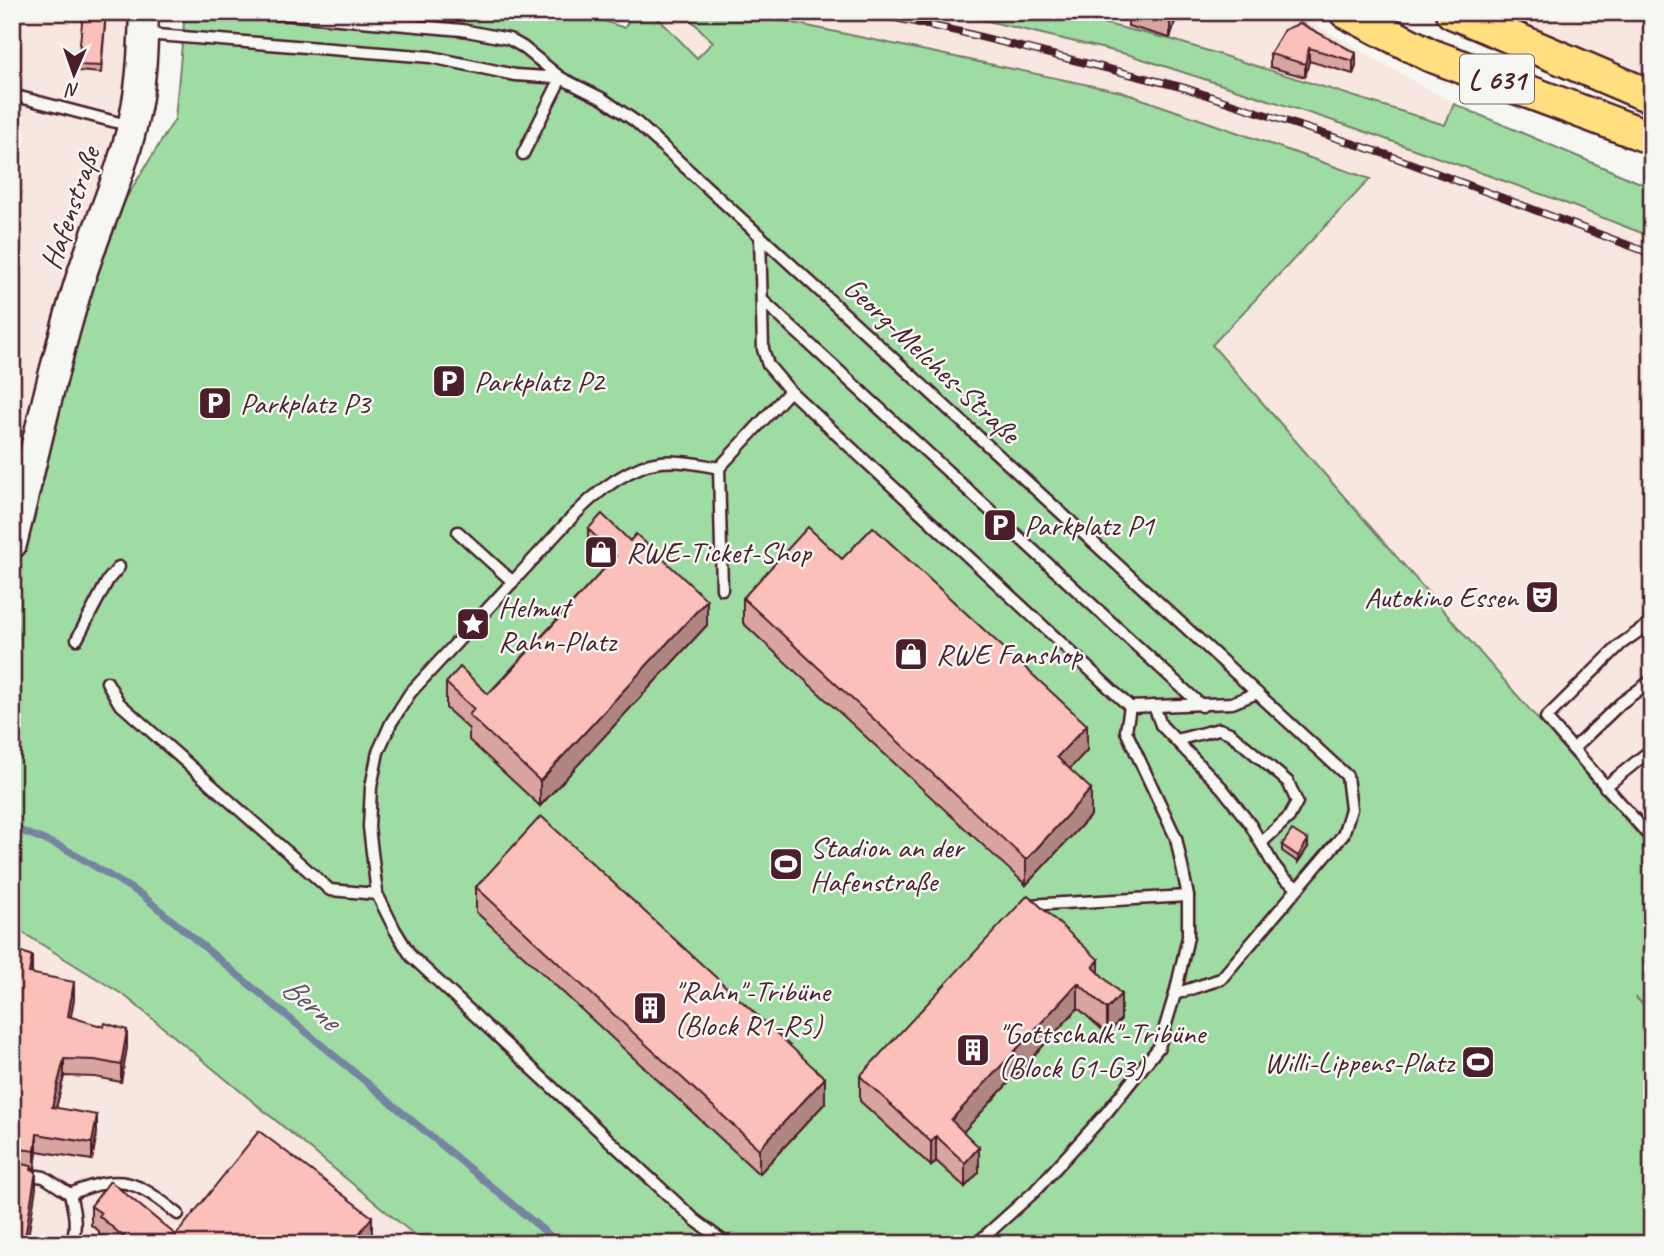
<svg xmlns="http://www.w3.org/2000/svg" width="1664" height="1256" font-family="Caveat,sans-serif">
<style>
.built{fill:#f8e6e1}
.green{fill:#9edca3;stroke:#747e67;stroke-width:2}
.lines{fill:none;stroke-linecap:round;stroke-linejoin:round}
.stream{stroke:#7684a2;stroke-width:7}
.lane-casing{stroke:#4a1f2b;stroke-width:15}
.secondary-casing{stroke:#4a1f2b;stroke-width:33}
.primary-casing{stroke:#4a1f2b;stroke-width:37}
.lane{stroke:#f6f6f2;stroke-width:10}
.secondary{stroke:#f6f6f2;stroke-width:28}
.primary{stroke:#ffdf80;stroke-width:32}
.rail-casing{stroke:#4a1f2b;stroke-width:8}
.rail{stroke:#f6f6f2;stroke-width:5;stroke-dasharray:16;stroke-linecap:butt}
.wall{fill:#d9a5a0;stroke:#4a1f2b;stroke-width:2}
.shaded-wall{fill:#b08682;stroke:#4a1f2b;stroke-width:2}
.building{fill:#fcc0ba;stroke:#4a1f2b;stroke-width:2}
.labels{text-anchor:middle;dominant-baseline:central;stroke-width:5;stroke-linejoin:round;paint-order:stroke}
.shield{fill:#f6f6f2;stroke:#7e6067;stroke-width:2}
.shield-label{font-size:28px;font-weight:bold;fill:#4a1f2b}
.street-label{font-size:30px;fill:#4a1f2b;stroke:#f6f6f2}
.poi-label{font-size:30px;fill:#4a1f2b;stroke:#f6f6f2;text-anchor:start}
.water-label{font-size:32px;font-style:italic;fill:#605266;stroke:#f6f6f2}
</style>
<rect width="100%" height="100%" fill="#f6f6f2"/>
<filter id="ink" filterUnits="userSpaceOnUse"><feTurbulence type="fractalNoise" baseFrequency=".0143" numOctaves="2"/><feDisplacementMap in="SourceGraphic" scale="14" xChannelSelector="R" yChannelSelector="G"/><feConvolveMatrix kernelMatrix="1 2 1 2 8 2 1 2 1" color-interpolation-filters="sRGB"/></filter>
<g filter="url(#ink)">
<g class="built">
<polygon points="12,12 140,12 137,66 12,529"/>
<polygon points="652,12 683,12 713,42 697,58"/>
<polygon points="738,12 950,12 1130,55 1349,126 1552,198 1652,237 1652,850 1211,345 1369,179 946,53"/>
<polygon points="1063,12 1293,12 1454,104 1446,125 1173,40"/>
<polygon points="1496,12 1652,12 1652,80"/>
<polygon points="12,926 125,996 418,1237 411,1244 12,1244"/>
</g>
<g class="green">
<polygon points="185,12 576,12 625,28 632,12 652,12 697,58 713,42 683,12 738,12 755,15 1122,92 1370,179 1212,345 1652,850 1652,1011 1635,997 1652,1013 1652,1244 411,1244 417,1237 125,996 12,926 12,559 74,321 100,240 175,119"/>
<polygon points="950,12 1056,12 1173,40 1445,125 1454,104 1652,188 1652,237 1552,198 1349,126 1130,55"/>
</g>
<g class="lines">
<polyline class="stream" points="12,827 64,848 142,895 560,1244"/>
<g class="lane-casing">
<g id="lane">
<polyline points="260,12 462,30 509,39 523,47 561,78 603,99 635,121 1257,693 1232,703 1130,707"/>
<polyline points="145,34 431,57 515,75 561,78"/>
<polyline points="12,95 131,126"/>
<polyline points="523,154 561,78"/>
<polyline points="760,235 763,349 768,365 790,391 1130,707"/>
<polyline points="762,300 1202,706"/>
<polyline points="719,468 722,589"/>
<polyline points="458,532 513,582"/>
<polyline points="1652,622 1621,644 1546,718 1652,839"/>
<polyline points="77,639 108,580 119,567"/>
<polyline points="107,682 119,703 330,890 377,894"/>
<polyline points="1154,706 1161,725 1222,788 1250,824 1273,864 1284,878 1298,888"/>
<polyline points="1176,740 1219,729 1230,733 1288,782 1297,802 1289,817 1261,843"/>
<polyline points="1573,749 1621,703 1652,680"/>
<polyline points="1605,787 1652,749"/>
<polyline points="1028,905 1188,896"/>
<polyline points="1175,994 1221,979 1343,835 1351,809 1347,776 1257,693"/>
<path d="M 12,1172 L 44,1177 L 70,1194 C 74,1211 78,1227 71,1244"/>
<path d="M 70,1194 C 122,1173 135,1180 178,1214"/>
<path d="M 727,1244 L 695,1220 L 411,956 L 395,930 L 377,894 L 369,827 L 371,787 L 378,752 L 391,723 L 410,693 C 450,650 489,607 529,564 C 562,529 595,485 641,467 C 665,457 695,463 719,468 L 790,391"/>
<polyline points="976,1244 1034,1192 1107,1112 1159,1047 1175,994 1188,937 1188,896 1176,838 1126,731 1130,707"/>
</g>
</g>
<g class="secondary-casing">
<path id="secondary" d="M 12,544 C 34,456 53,367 80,280 C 98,223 125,168 136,108 C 142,77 143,44 144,12"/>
</g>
<g class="primary-casing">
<g id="primary">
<polyline points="1346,12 1430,55 1652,138"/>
<polyline points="1452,12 1652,97"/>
</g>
</g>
<use href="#lane" class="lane"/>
<use href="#secondary" class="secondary"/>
<use href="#primary" class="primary"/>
<g class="rail-casing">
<polyline id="rail" points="868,12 961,32 1185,88 1391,156 1652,254"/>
</g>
<use href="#rail" class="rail"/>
</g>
<g class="wall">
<polygon points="106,12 101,73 78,71 78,65"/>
<polygon points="1128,12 1178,12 1170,38 1128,26"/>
<polygon points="1284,30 1356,53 1356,66 1353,74 1309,61 1305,77 1270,67 1270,54"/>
<polygon points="588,529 707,625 540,806 469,740 469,729 446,708 446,683 488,694 604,569 588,554"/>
<polygon points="842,559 1087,750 1069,769 1091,815 1026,885 743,623 743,598"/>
<polygon points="1282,845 1308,847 1298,862 1282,851"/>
<polygon points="476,887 825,1103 759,1174 476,912"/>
<polygon points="12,948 32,974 74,999 70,1017 127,1047 121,1082 95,1077 64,1076 56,1108 97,1132 92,1160 37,1151 35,1168 32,1168 36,1188 12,1244"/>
<polygon points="1099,973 1121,1019 1107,1034 1078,1008 963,1132 979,1172 965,1187 936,1161 931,1166 860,1101 860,1076"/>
<polygon points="91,1206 176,1235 372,1237 367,1244 108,1244 99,1236 99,1231 91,1225"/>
</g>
<g class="shaded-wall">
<polygon points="1172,12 1178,12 1170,38 1170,19"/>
<polygon points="1309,48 1309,61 1305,77 1305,64"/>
<polygon points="1356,53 1356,66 1353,74 1353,61"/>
<polygon points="707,600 707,625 540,806 540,781"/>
<polygon points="1087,725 1087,750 1057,783 1057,757"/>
<polygon points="1091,789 1091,815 1026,885 1026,860"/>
<polygon points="1308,840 1308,847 1298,862 1298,856"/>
<polygon points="32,956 32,973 29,990 29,973"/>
<polygon points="1099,960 1099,985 1093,967"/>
<polygon points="74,982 74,999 68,1033 68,1016"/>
<polygon points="1078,983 1078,1008 951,1145 951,1120"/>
<polygon points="1121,994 1121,1019 1107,1034 1107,1009"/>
<polygon points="127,1030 127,1047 121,1082 121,1065"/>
<polygon points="64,1059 64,1076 52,1124 52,1107"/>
<polygon points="825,1078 825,1103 759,1174 759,1149"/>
<polygon points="97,1115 97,1132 92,1160 92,1143"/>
<polygon points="37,1134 37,1151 35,1168 35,1151"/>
<polygon points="936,1136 936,1161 931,1166 931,1142"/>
<polygon points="979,1147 979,1172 965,1187 965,1163"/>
<polygon points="36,1171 36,1188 27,1244 24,1244"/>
<polygon points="372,1217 372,1237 367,1244 351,1244"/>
</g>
<g class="building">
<polygon points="83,12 106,12 101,66 78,65"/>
<polygon points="1149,12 1172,12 1170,19"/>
<polygon points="1300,23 1356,53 1353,61 1309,48 1305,64 1270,54 1284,30"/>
<polygon points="602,514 630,541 636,534 707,600 540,781 469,715 474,709 446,683 460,667 488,694 503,679 616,556 588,529"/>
<polygon points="808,527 842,559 873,527 1087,725 1057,757 1091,789 1026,860 743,598"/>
<polygon points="541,816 825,1078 759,1149 476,887"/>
<polygon points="1292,830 1308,840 1298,856 1282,845"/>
<polygon points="1028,895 1099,960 1093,967 1121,994 1107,1009 1078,983 951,1120 979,1147 965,1163 936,1136 931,1142 860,1076"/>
<polygon points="12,948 32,956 29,973 74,982 68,1016 104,1027 105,1023 127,1030 121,1065 95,1060 64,1059 52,1107 97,1115 92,1143 37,1134 35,1151 12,1148"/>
<polygon points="259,1131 372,1217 351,1244 132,1244 99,1216 101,1213 91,1206 110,1181 176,1235"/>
<polygon points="12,1162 32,1166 31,1170 36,1171 24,1244 12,1244"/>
</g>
</g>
<defs>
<g id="parking-square" transform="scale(1.75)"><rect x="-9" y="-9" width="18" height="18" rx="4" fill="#4a1f2b" stroke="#f6f6f2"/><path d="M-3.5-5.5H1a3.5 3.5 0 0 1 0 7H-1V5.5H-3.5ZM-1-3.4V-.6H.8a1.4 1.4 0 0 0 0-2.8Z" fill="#fff"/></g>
<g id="shop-square" transform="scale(1.75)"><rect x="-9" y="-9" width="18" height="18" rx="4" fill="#4a1f2b" stroke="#f6f6f2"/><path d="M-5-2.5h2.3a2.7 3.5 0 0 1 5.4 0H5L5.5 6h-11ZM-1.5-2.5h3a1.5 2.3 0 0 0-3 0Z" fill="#fff"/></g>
<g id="theatre-square" transform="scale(1.75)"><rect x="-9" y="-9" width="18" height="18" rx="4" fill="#4a1f2b" stroke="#f6f6f2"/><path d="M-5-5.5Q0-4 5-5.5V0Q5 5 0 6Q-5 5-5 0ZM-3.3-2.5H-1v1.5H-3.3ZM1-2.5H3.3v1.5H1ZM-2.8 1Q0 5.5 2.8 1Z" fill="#fff"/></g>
<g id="sight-square" transform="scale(1.75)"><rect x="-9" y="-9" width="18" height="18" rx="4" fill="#4a1f2b" stroke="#f6f6f2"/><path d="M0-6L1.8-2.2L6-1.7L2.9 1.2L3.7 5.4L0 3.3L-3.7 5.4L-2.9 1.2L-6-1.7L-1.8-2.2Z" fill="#fff"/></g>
<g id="stadium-square" transform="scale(1.75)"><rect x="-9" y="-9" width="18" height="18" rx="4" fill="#4a1f2b" stroke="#f6f6f2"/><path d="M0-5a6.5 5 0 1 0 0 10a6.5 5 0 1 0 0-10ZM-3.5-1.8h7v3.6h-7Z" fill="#fff"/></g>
<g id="building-square" transform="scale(1.75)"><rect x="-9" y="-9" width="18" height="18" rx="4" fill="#4a1f2b" stroke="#f6f6f2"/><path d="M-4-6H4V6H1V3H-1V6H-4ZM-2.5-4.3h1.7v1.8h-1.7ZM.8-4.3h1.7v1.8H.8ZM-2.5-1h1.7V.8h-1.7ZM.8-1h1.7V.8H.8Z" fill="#fff"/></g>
</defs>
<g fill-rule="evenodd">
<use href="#parking-square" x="449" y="381"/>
<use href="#parking-square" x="215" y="403"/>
<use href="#parking-square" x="1000" y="525"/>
<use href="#shop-square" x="601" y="552"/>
<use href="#theatre-square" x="1542" y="597"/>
<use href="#sight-square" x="473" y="624"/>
<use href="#shop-square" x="911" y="654"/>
<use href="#stadium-square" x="786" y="864"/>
<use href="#building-square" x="650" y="1008"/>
<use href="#building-square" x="973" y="1050"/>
<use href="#stadium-square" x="1478" y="1062"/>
</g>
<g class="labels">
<rect class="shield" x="1460" y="54.5" width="74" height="49" rx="5"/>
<g class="shield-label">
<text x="1497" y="79">L 631</text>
</g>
<g class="street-label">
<text transform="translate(70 208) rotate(-71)">Hafenstraße</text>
<text transform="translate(932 360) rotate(43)">Georg-Melches-Straße</text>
</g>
<g class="poi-label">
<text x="474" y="381">Parkplatz P2</text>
<text x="240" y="403">Parkplatz P3</text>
<text x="1024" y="525">Parkplatz P1</text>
<text x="626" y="552">RWE-Ticket-Shop</text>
<text x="1518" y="597" text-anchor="end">Autokino Essen</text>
<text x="498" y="607">Helmut<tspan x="498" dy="34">Rahn-Platz</tspan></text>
<text x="936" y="654">RWE Fanshop</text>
<text x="810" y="847">Stadion an der<tspan x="810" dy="34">Hafenstraße</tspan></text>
<text x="674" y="991">"Rahn"-Tribüne<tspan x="674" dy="34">(Block R1-R5)</tspan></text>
<text x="998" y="1033">"Gottschalk"-Tribüne<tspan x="998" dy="34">(Block G1-G3)</tspan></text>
<text x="1454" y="1062" text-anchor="end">Willi-Lippens-Platz</text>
</g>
<g class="water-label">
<text transform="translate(311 1003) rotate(40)">Berne</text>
</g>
</g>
<rect width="1664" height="1256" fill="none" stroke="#f6f6f2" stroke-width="42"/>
<rect x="21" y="21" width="1622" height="1214" fill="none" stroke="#4a1f2b" stroke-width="2.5" filter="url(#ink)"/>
<g transform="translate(74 74) rotate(182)" stroke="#f6f6f2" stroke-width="5" paint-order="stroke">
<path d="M0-5L12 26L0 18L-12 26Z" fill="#4a1f2b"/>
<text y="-10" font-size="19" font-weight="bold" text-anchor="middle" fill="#4a1f2b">N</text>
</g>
</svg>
